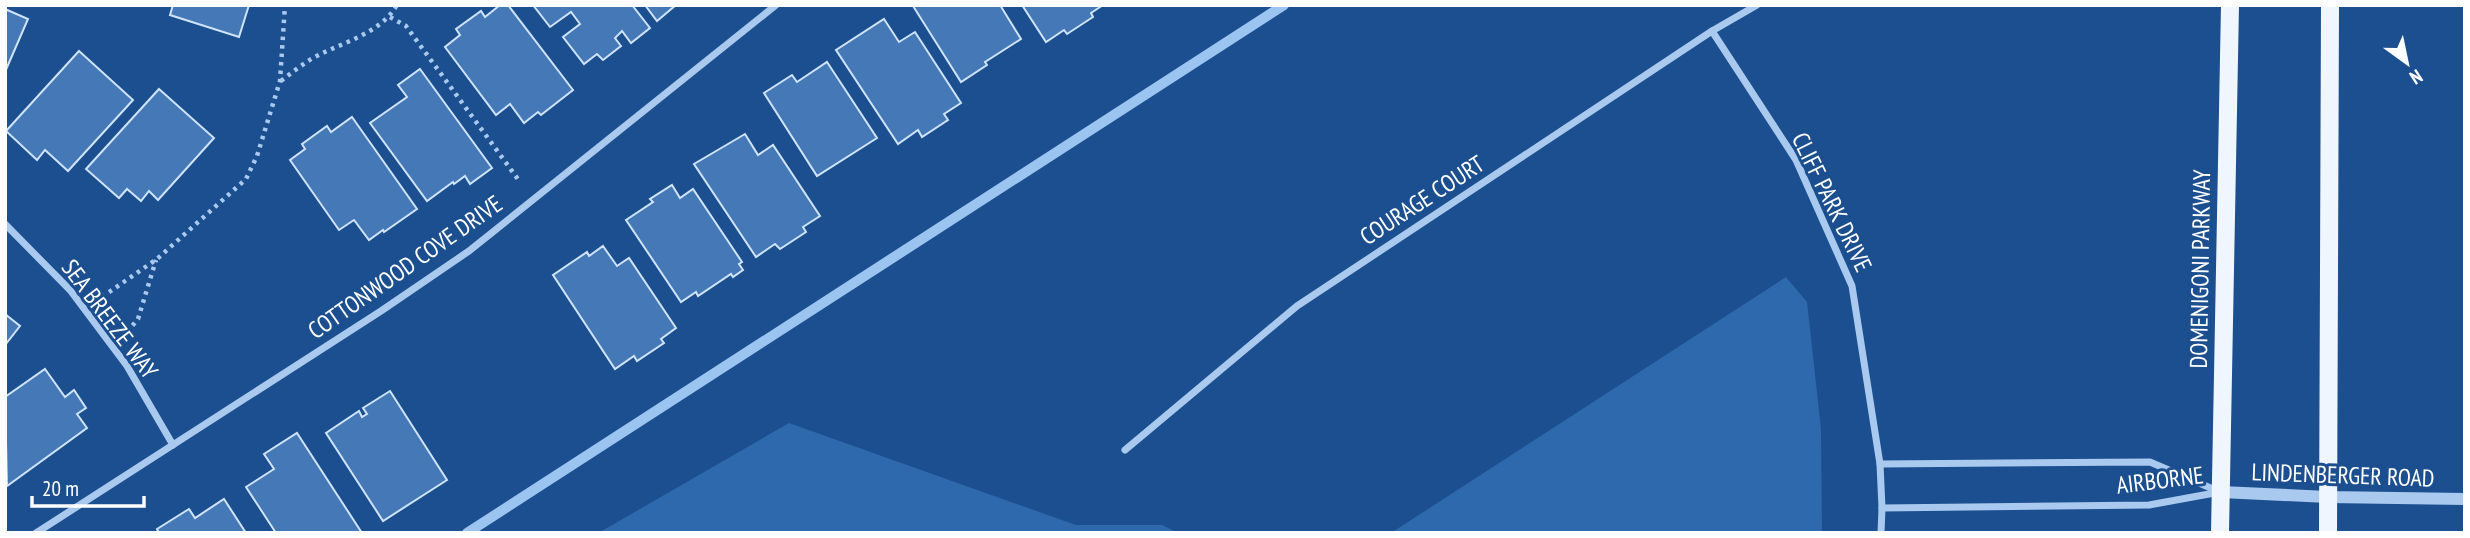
<svg xmlns="http://www.w3.org/2000/svg" width="2470" height="538" font-family="'PT Sans Narrow',sans-serif">
<style>
.green{fill:#2e69ad}
.lines{fill:none;stroke-linecap:round;stroke-linejoin:round}
.stream{stroke:#9cc4f0;stroke-width:10}
.building{fill:#4478b7;stroke:#cfe3fa;stroke-width:2}
.path{stroke:#a9c9ee;stroke-width:4.5;stroke-dasharray:3.5 5;stroke-linecap:butt}
.minor{stroke:#a9c9ee;stroke-width:7}
.tertiary{stroke:#a9c9ee;stroke-width:12}
.primary{stroke:#f0f6ff;stroke-width:18}
.labels{text-anchor:middle;dominant-baseline:central;stroke-width:6;stroke-linejoin:round;paint-order:stroke}
.street-label{font-size:24px;fill:#fff;stroke:#1b4f8f}
</style>
<rect width="100%" height="100%" fill="#1b4f8f"/>
<g class="green">
<polygon points="1786,277 1807,302 1821,429 1822,533 1391,533"/>
<polygon points="789,423 1076,525 1162,525 1179,533 600,532"/>
</g>
<g class="lines">
<polyline class="stream" points="467,533 1284,5"/>
</g>
<g class="building">
<polygon points="173,5 249,5 239,37 170,15"/>
<polygon points="500,5 508,5 573,90 541,115 538,112 524,123 510,104 496,115 445,47 460,35 456,29 481,11 485,17"/>
<polygon points="533,5 632,5 650,28 631,43 622,31 615,38 621,46 603,60 597,54 584,64 563,37 580,24 571,12 550,27"/>
<polygon points="645,5 676,5 657,21"/>
<polygon points="914,5 1000,5 1021,39 985,62 987,65 961,82 913,6"/>
<polygon points="1022,5 1103,5 1091,13 1093,17 1067,34 1064,30 1046,42"/>
<polygon points="5,9 28,19 5,72"/>
<polygon points="884,19 899,42 915,32 961,103 944,114 948,120 922,137 918,130 898,144 836,50"/>
<polygon points="79,51 133,100 68,171 45,150 37,160 6,131"/>
<polygon points="827,62 877,138 817,176 764,93 792,75 797,82"/>
<polygon points="420,69 492,168 470,184 465,176 454,184 453,182 427,201 370,123 407,97 398,85"/>
<polygon points="159,89 214,138 158,200 149,191 141,201 127,189 119,198 86,169"/>
<polygon points="352,117 417,209 384,232 383,230 369,240 354,220 339,230 290,160 305,149 302,144 327,126 331,132"/>
<polygon points="745,134 758,155 773,145 820,216 803,227 806,232 780,249 775,244 756,257 694,164"/>
<polygon points="672,185 680,198 693,189 742,262 739,264 743,270 733,277 731,274 698,296 696,292 681,302 626,220 653,202 650,199"/>
<polygon points="603,246 617,266 629,258 676,328 661,339 664,343 637,361 634,356 615,369 553,275 587,252 589,256"/>
<polygon points="5,314 20,326 5,345"/>
<polygon points="45,369 65,397 74,390 86,408 77,414 87,428 7,486 5,397"/>
<polygon points="390,391 447,480 383,521 326,433 359,411 362,417 367,414 363,408"/>
<polygon points="297,433 362,533 276,533 246,487 274,469 264,454"/>
<polygon points="224,499 246,533 159,533 157,529 189,509 195,518"/>
</g>
<g class="lines">
<g class="path">
<polyline points="390,17 406,26 520,182"/>
<path d="M 281,81 C 290,74 299,67 308,61 C 337,43 379,36 397,5"/>
<polyline points="102,297 157,259 246,179 257,156 280,81 285,5"/>
<polyline points="127,332 138,319 156,260"/>
</g>
<g class="minor">
<polyline points="1712,31 1796,160 1852,286 1880,464 1882,508 1881,533"/>
<polyline points="5,224 70,290 127,366 173,445"/>
<polyline points="1125,450 1297,306 1712,31 1757,5"/>
<polyline points="1880,464 2150,462 2220,492"/>
<polyline points="1882,508 2149,505 2220,492"/>
<polyline points="36,533 381,311 469,251 776,5"/>
</g>
<polyline class="tertiary" points="2221,492 2328,497 2465,499"/>
<g class="primary">
<polyline points="2220,533 2230,5"/>
<polyline points="2328,533 2330,5"/>
</g>
</g>
<g class="labels">
<g class="street-label">
<text transform="translate(1422 200) rotate(-33)">COURAGE COURT</text>
<text transform="translate(1832 202) rotate(64)">CLIFF PARK DRIVE</text>
<text transform="translate(405 267) rotate(-35)">COTTONWOOD COVE DRIVE</text>
<text transform="translate(2200 269) rotate(-89)">DOMENIGONI PARKWAY</text>
<text transform="translate(110 319) rotate(53)">SEA BREEZE WAY</text>
<text transform="translate(2343 475) rotate(2)">LINDENBERGER ROAD</text>
<text transform="translate(2160 480) rotate(-7)">AIRBORNE</text>
</g>
</g>
<rect width="2470" height="538" fill="none" stroke="#ffffff" stroke-width="14"/>
<g transform="translate(2407 63) rotate(147)" stroke="#1b4f8f" stroke-width="5" paint-order="stroke">
<path d="M0-5L12 26L0 18L-12 26Z" fill="#ffffff"/>
<text y="-10" font-size="19" font-weight="bold" text-anchor="middle" fill="#ffffff">N</text>
</g>
<path d="M32 496v10h112v-10" fill="none" stroke="#ffffff" stroke-width="3.5"/>
<text x="42" y="496" font-size="21" fill="#ffffff" stroke="#1b4f8f" stroke-width="5" paint-order="stroke">20 m</text>
</svg>
